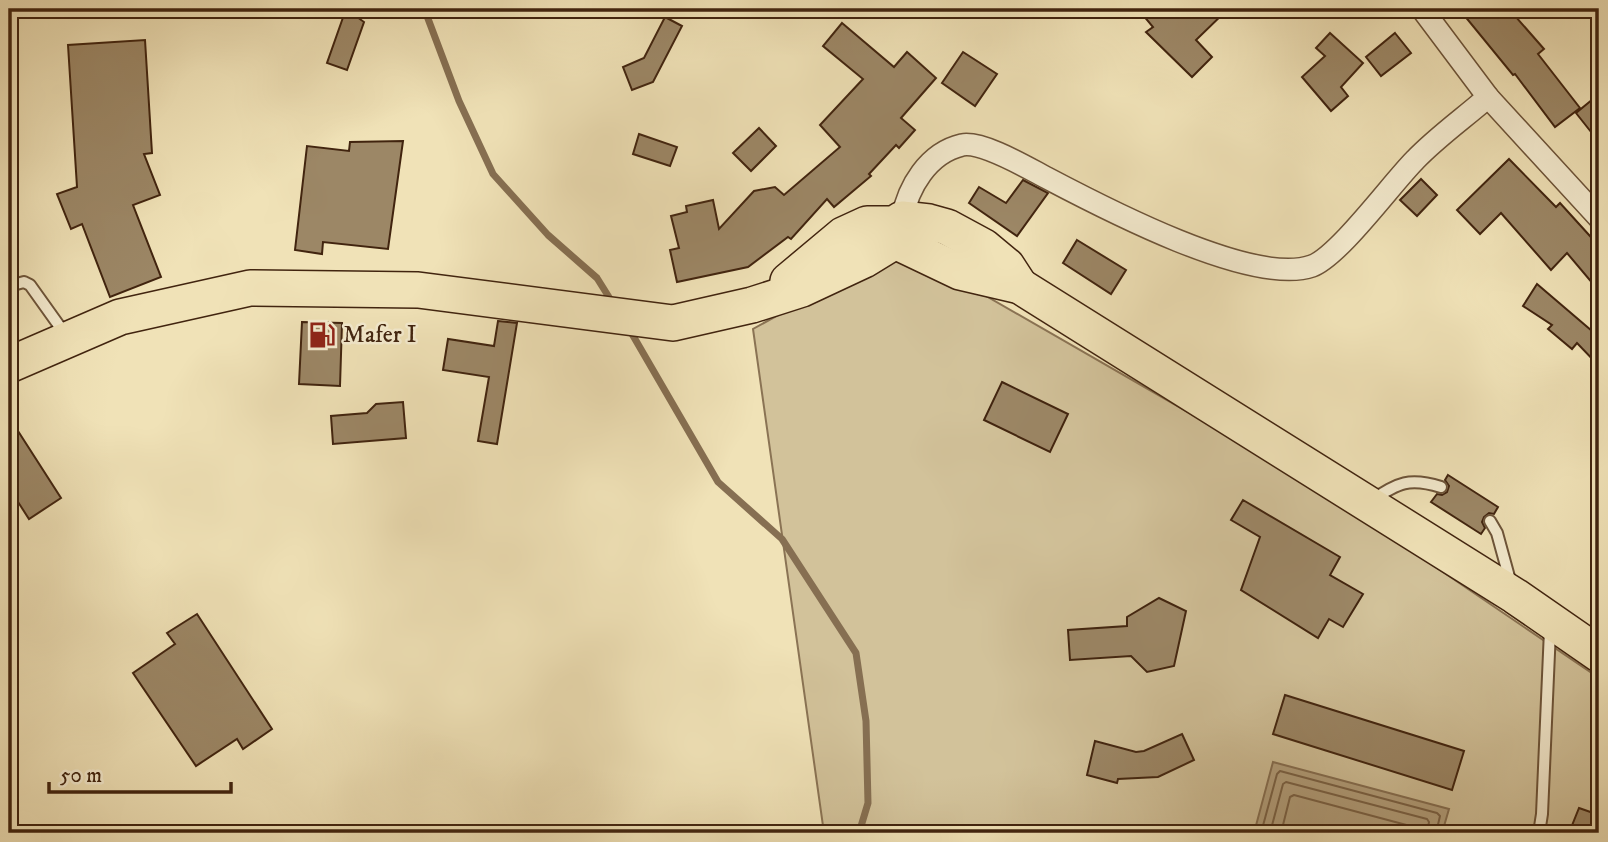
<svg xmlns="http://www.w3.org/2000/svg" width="1608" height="842" font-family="'IM FELL DW Pica',serif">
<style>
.green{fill:#d2c29a;stroke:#8a7354;stroke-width:2}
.water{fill:#b4a17e;stroke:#866f52;stroke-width:2}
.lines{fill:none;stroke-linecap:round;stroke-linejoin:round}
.shore{stroke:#7a6246;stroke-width:2}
.stream{stroke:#866f52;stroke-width:7}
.building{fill:#9c8766;stroke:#41240f;stroke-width:2}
.service-casing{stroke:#6d5439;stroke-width:14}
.minor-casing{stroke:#6d5439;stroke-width:24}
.trunk-casing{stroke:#41240f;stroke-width:38}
.service{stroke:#f5ecd0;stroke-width:10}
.minor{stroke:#f5ecd0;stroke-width:21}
.trunk{stroke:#f0e2b7;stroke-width:35}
.labels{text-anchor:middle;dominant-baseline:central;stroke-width:5;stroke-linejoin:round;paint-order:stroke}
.poi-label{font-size:24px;fill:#41240f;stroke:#f5ecd0;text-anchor:start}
</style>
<rect width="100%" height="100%" fill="#f0e2b7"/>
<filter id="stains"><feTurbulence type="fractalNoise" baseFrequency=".00286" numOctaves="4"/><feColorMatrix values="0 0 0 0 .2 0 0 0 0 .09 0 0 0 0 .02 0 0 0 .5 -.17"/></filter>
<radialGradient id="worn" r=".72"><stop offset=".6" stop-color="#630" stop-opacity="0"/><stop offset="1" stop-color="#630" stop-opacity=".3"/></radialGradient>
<polygon class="green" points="901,247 1318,487 1599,678 1599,833 824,833 753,329"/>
<polygon class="water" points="1273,762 1449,809 1442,833 1254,833"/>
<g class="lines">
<g class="shore">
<polyline points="1261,833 1277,774 1280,771 1437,813 1440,816 1436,833"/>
<polyline points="1270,833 1283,784 1286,782 1427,819 1429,822 1427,833"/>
<polyline points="1281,833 1290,797 1294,795 1414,827 1417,833"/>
</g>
<g class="stream">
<polyline points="422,9 427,16 459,101 493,174 548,235 597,278 612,302"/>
<polyline points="628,327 718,482 782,539 856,653 866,721 868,803 859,833"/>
</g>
</g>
<g class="building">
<polygon points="346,9 364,22 347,70 327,63"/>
<polygon points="1138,9 1228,9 1196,40 1212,57 1192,77 1146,32 1153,27"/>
<polygon points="1459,9 1509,9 1544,49 1538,54 1580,108 1555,127 1515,74 1513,75"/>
<polygon points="665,17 682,26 653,82 632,90 623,67 644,58"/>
<polygon points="842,23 894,67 907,52 936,78 901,118 915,130 899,148 896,145 869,174 871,176 834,207 827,199 791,239 788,237 748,267 677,282 670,250 679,248 671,216 687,212 686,206 713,200 719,229 754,191 775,187 784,195 840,147 820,125 863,79 823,46"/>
<polygon points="1330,33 1363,63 1341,87 1348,96 1331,111 1302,77 1325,56 1316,48"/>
<polygon points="1395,33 1411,53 1381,76 1366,57"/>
<polygon points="145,40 152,153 144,154 160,195 133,205 161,277 110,297 82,224 71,229 57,194 77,187 68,45"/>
<polygon points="963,52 997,74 975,106 942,83"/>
<polygon points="1599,94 1599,142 1576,113"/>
<polygon points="759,128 776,146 751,171 733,153"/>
<polygon points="639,134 677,147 670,166 633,154"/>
<polygon points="403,141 388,249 323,242 322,254 295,250 307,146 349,151 350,142"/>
<polygon points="1509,159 1556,207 1560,203 1599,246 1599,291 1567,253 1551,270 1501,213 1480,234 1457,210"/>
<polygon points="1421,179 1437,195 1417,216 1400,200"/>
<polygon points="1023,180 1048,193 1017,236 969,203 979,187 1006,203"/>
<polygon points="1077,240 1126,270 1111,294 1063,263"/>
<polygon points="1537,284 1599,337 1599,366 1577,343 1572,349 1548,329 1552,325 1523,306"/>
<polygon points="498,321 517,323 497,444 478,441 489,377 443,370 448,339 494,346"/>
<polygon points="302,322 342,323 340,386 299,384"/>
<polygon points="1002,382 1068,414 1050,452 984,420"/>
<polygon points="403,402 406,438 333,444 331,416 367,413 376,404"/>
<polygon points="9,417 61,498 29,519 9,488"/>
<polygon points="1448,475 1498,507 1494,514 1489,513 1484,517 1482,522 1485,528 1481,534 1431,502 1437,494 1442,495 1447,492 1449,486 1445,480"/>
<polygon points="1243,500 1340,557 1330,575 1363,594 1343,627 1329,619 1318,638 1241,590 1260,537 1231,520"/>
<polygon points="1159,598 1186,611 1174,666 1147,672 1131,656 1070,660 1068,630 1127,626 1127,617"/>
<polygon points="197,614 272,729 243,749 237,739 196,766 133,673 175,644 167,633"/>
<polygon points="1285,695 1464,751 1452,790 1273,734"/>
<polygon points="1182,734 1194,760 1158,777 1118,779 1117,783 1087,775 1095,741 1136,752 1144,751"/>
<polygon points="1579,808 1599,815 1599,833 1569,833"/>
</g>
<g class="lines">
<g class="service-casing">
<g id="service">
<polyline points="9,286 24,282 30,285 65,334"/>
<path d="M 1372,500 C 1398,483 1409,477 1441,487"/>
<polyline points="1490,521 1497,533 1511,584"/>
<polyline points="1539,833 1542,814 1550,630"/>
</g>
</g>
<g class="minor-casing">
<g id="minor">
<polyline points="1422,9 1488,97 1599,218"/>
<path d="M 902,219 C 908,187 928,153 962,145 C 982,141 1026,167 1045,177 C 1100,206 1253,287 1312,266 C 1339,256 1392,183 1415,160 C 1437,137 1464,118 1488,97"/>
</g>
</g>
<g class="trunk-casing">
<g id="trunk">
<polyline points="894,224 891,232 895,241 960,272 1020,286 1515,596 1599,654"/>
<polyline points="788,281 843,235 867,224 894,224 902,219 929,222 947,227 984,247 1007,266 1020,286"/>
<polyline points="9,365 120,317 250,288 418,290 673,323 752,305 802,289 864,260 895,241"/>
</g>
</g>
<use href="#service" class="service"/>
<use href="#minor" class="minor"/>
<use href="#trunk" class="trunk"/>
</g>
<defs>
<g id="fuel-bare" transform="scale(2.1)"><path d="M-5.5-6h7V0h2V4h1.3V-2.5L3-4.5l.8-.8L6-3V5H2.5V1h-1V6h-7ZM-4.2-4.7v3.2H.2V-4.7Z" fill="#8f2418" stroke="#f5ecd0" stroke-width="2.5" paint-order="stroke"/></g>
</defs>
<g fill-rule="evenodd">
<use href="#fuel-bare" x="322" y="335"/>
</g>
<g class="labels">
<g class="poi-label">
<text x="343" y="335">Mafer I</text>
</g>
</g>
<rect width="1608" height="842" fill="none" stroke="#f0e2b7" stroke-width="35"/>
<rect x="10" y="10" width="1587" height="821" fill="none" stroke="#41240f" stroke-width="3.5"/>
<rect x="18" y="18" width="1573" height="807" fill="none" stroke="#41240f" stroke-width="2"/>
<path d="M49 782v10h182v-10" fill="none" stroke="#41240f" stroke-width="3.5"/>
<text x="60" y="782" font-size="21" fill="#41240f" stroke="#f5ecd0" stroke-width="5" paint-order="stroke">50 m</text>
<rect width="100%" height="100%" filter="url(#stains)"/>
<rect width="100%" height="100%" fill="url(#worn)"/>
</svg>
